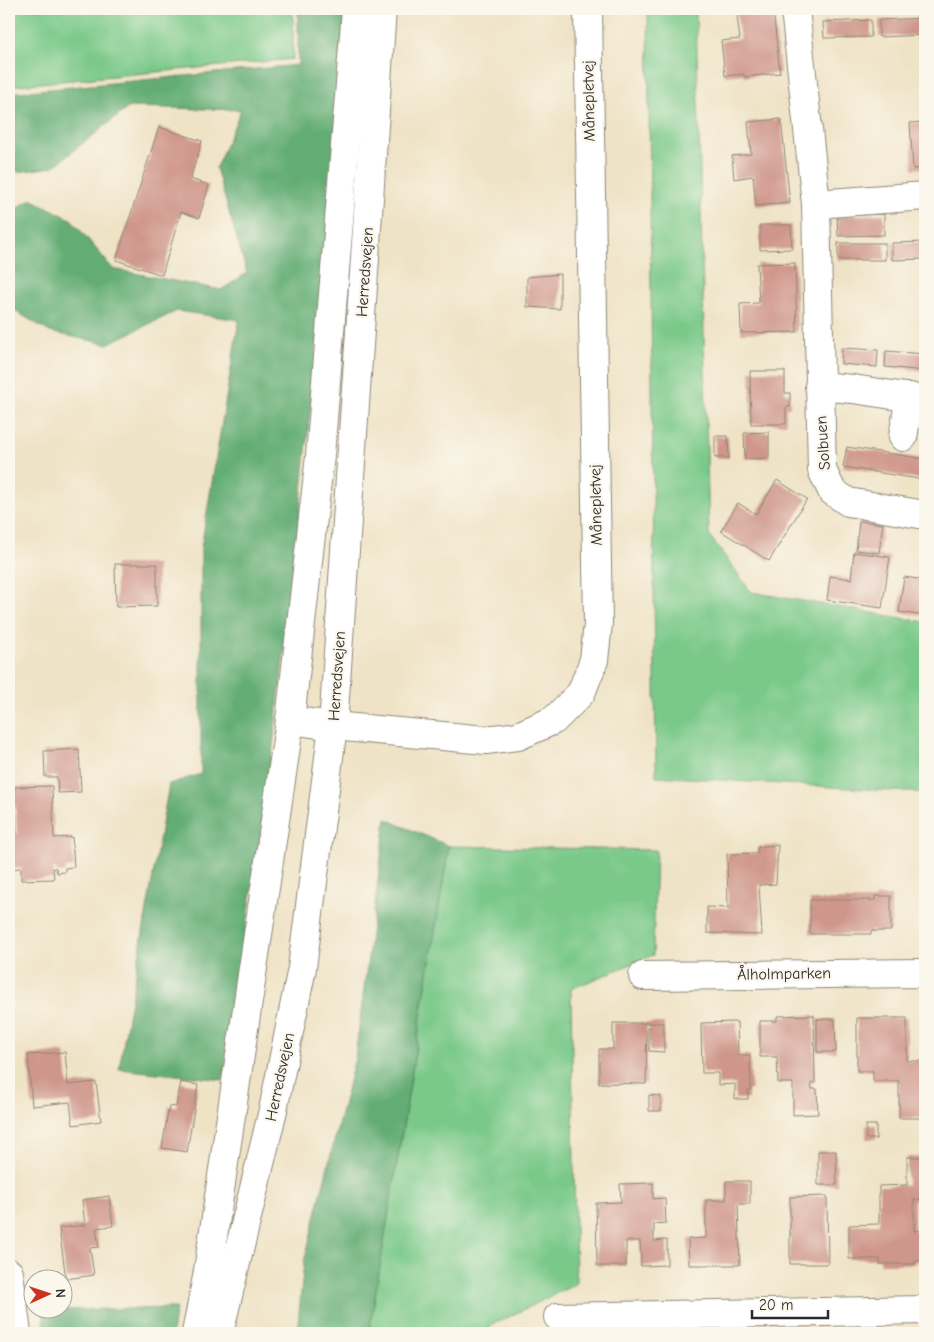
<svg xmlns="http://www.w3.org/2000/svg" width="934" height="1342" font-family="'Comic Neue',sans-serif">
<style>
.green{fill:#7ac989;stroke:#527a5a}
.forest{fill:#63ad75;stroke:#476c50}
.building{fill:#cf968b}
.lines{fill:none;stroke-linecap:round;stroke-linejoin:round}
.minor-casing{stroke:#8d8778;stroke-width:30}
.minor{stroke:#fff;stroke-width:28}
.labels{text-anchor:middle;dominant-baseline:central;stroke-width:4.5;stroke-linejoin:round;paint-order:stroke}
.street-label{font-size:16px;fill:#2b2b2b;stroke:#fbf7ec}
</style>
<rect width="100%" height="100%" fill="#fbf7ec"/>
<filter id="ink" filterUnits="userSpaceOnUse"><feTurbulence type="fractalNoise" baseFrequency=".02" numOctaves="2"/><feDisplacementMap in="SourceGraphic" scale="10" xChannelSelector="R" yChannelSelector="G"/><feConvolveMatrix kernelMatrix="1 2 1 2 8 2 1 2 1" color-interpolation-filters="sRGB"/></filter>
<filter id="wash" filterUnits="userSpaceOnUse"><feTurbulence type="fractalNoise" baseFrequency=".0096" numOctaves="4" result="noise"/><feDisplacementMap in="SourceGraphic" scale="20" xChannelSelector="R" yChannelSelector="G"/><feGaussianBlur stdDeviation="1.12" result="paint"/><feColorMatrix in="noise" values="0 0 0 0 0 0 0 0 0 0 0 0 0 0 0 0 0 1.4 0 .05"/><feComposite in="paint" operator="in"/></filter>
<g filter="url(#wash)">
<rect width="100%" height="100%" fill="#efe3c6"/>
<g class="green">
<polygon points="9,9 293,9 293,59 9,86"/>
<polygon points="648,9 696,9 709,535 751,592 925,622 925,793 656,776"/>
<polygon points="449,846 656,850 653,955 571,989 576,1284 490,1326 490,1333 369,1333"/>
</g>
<g class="forest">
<polygon points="298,9 348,9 343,83 296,551 269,780 223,1080 119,1069 169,784 201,774 201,548 239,320 177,311 107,344 50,332 9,307 9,213 31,199 71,219 113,269 221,290 247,273 216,168 241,110 129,107 53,167 18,172 9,167 9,93 298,65"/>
<polygon points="386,819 449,846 369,1333 297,1333 304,1262 355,1058"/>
<polygon points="176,1308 172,1333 45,1333 43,1310"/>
</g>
<g id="blocks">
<g class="building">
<polygon points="736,9 773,9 780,73 744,77 744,74 725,76 721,41 740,39"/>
<polygon points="820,9 867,9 868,13 821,15"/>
<polygon points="925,18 925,35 879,37 879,20"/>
<polygon points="871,20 871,37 824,38 823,22"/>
<polygon points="781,119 790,203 756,206 753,176 734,179 732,156 751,154 748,122"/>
<polygon points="925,122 925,168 913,169 910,123"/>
<polygon points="159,127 202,141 190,179 209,185 199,218 181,212 162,275 116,260"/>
<polygon points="884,214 884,235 838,236 837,216"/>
<polygon points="760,225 791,225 792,249 760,250"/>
<polygon points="925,242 925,259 892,260 892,243"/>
<rect x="838" y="243" width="47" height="17"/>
<polygon points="795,263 797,332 741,333 740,304 759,303 757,264"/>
<polygon points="560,274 560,309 527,307 527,277"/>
<polygon points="842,348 878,350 877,367 841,364"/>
<polygon points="886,351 925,354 925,371 885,367"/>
<polygon points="750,371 785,371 785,393 790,393 790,407 786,407 786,424 751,424"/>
<polygon points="769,432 769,458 745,459 744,433"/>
<polygon points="715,436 728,436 729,458 715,458"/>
<polygon points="847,447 925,459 925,480 843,467"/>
<polygon points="777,480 807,499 769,561 721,531 738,503 756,514"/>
<polygon points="859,521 883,524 879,553 856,550"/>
<polygon points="854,552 890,557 882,608 827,600 830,576 851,579"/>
<polygon points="115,564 157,564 157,606 116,607"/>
<polygon points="904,577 925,580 925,616 899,612"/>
<polygon points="79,749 81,792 58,793 57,777 45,777 44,751"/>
<polygon points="52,786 54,838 72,837 74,867 65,868 65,872 57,873 56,868 53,868 54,879 21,880 21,868 9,869 9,835 17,834 14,787"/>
<polygon points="778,845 776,884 759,885 762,935 707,933 707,907 728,908 727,854 757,853 758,847"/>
<polygon points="875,896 891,896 891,931 871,931 871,934 810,934 810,900 875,900"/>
<polygon points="814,1015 815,1083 811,1083 812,1089 817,1089 818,1114 793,1115 793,1083 778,1083 777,1057 760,1057 760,1021 777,1021 777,1016"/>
<polygon points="857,1018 907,1018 907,1061 923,1061 922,1118 899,1118 899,1081 873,1081 873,1071 857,1071"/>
<polygon points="817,1019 835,1019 836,1052 817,1052"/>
<polygon points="737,1022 738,1055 750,1055 751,1090 748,1090 748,1099 735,1099 735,1084 718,1085 718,1073 702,1073 701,1023"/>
<polygon points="613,1023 664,1023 664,1052 649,1051 649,1027 647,1027 646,1084 599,1083 599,1049 613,1049"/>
<polygon points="65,1052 68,1085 96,1082 101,1121 73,1125 70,1102 32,1106 28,1055"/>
<polygon points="181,1082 198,1085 187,1152 162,1148 169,1106 176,1107"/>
<polygon points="649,1095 661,1096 661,1111 649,1111"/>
<rect x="866" y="1125" width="10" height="14"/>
<polygon points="818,1151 836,1151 837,1185 818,1185"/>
<polygon points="907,1157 921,1157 922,1199 914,1200 914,1231 925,1230 925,1261 915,1261 915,1264 880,1264 880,1259 849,1259 849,1225 879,1224 879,1186 907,1185"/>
<polygon points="726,1181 750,1181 750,1204 738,1204 740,1265 689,1265 688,1239 706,1238 706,1200 726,1200"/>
<polygon points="653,1183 653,1199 665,1198 666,1223 654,1224 654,1241 667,1240 667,1265 641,1266 640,1241 626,1241 626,1266 597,1266 596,1203 621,1202 620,1184"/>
<polygon points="109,1196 113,1226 96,1228 99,1247 90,1248 94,1275 66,1279 59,1228 85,1225 82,1200"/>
<polygon points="827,1196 828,1264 790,1264 790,1197"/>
</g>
</g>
</g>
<g filter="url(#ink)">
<use href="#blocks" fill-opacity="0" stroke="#8d8778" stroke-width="1"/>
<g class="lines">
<g class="minor-casing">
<g id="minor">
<polyline points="795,9 816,204 822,470 832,491 848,502 925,515"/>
<polyline points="816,204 925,196"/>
<polyline points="819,386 853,389 925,400"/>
<polyline points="903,437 910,397"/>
<polyline points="290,720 333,726 486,740 518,736 554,720 581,693 594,660 598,624 588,9"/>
<polyline points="643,976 925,973"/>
<polyline points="9,1273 17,1333"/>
<polyline points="558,1317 925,1310"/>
<polyline points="196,1333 207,1277 290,720 320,456 356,9"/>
<polyline points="219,1333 273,1110 302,968 333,726 382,9"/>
</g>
</g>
<use href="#minor" class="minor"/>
</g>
</g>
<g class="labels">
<g class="street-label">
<text transform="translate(589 101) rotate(-91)">Månepletvej</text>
<text transform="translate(365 272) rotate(-86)">Herredsvejen</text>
<text transform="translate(823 443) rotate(-94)">Solbuen</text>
<text transform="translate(596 505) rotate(-91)">Månepletvej</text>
<text transform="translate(337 676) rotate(-86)">Herredsvejen</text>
<text transform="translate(784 974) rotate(-1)">Ålholmparken</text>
<text transform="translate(280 1077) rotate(-78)">Herredsvejen</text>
</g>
</g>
<rect width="934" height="1342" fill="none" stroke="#fbf7ec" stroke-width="30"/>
<g transform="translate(48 1294) rotate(87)"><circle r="24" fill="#fbf7ec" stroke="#a8a59f"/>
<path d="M0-4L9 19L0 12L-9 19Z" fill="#c8321e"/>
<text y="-8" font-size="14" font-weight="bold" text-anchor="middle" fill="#2b2b2b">N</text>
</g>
<path d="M752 1310v8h76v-8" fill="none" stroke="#2b2b2b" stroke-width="2.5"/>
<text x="759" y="1310" font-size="15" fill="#2b2b2b" stroke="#fbf7ec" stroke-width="4" paint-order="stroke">20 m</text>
</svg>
